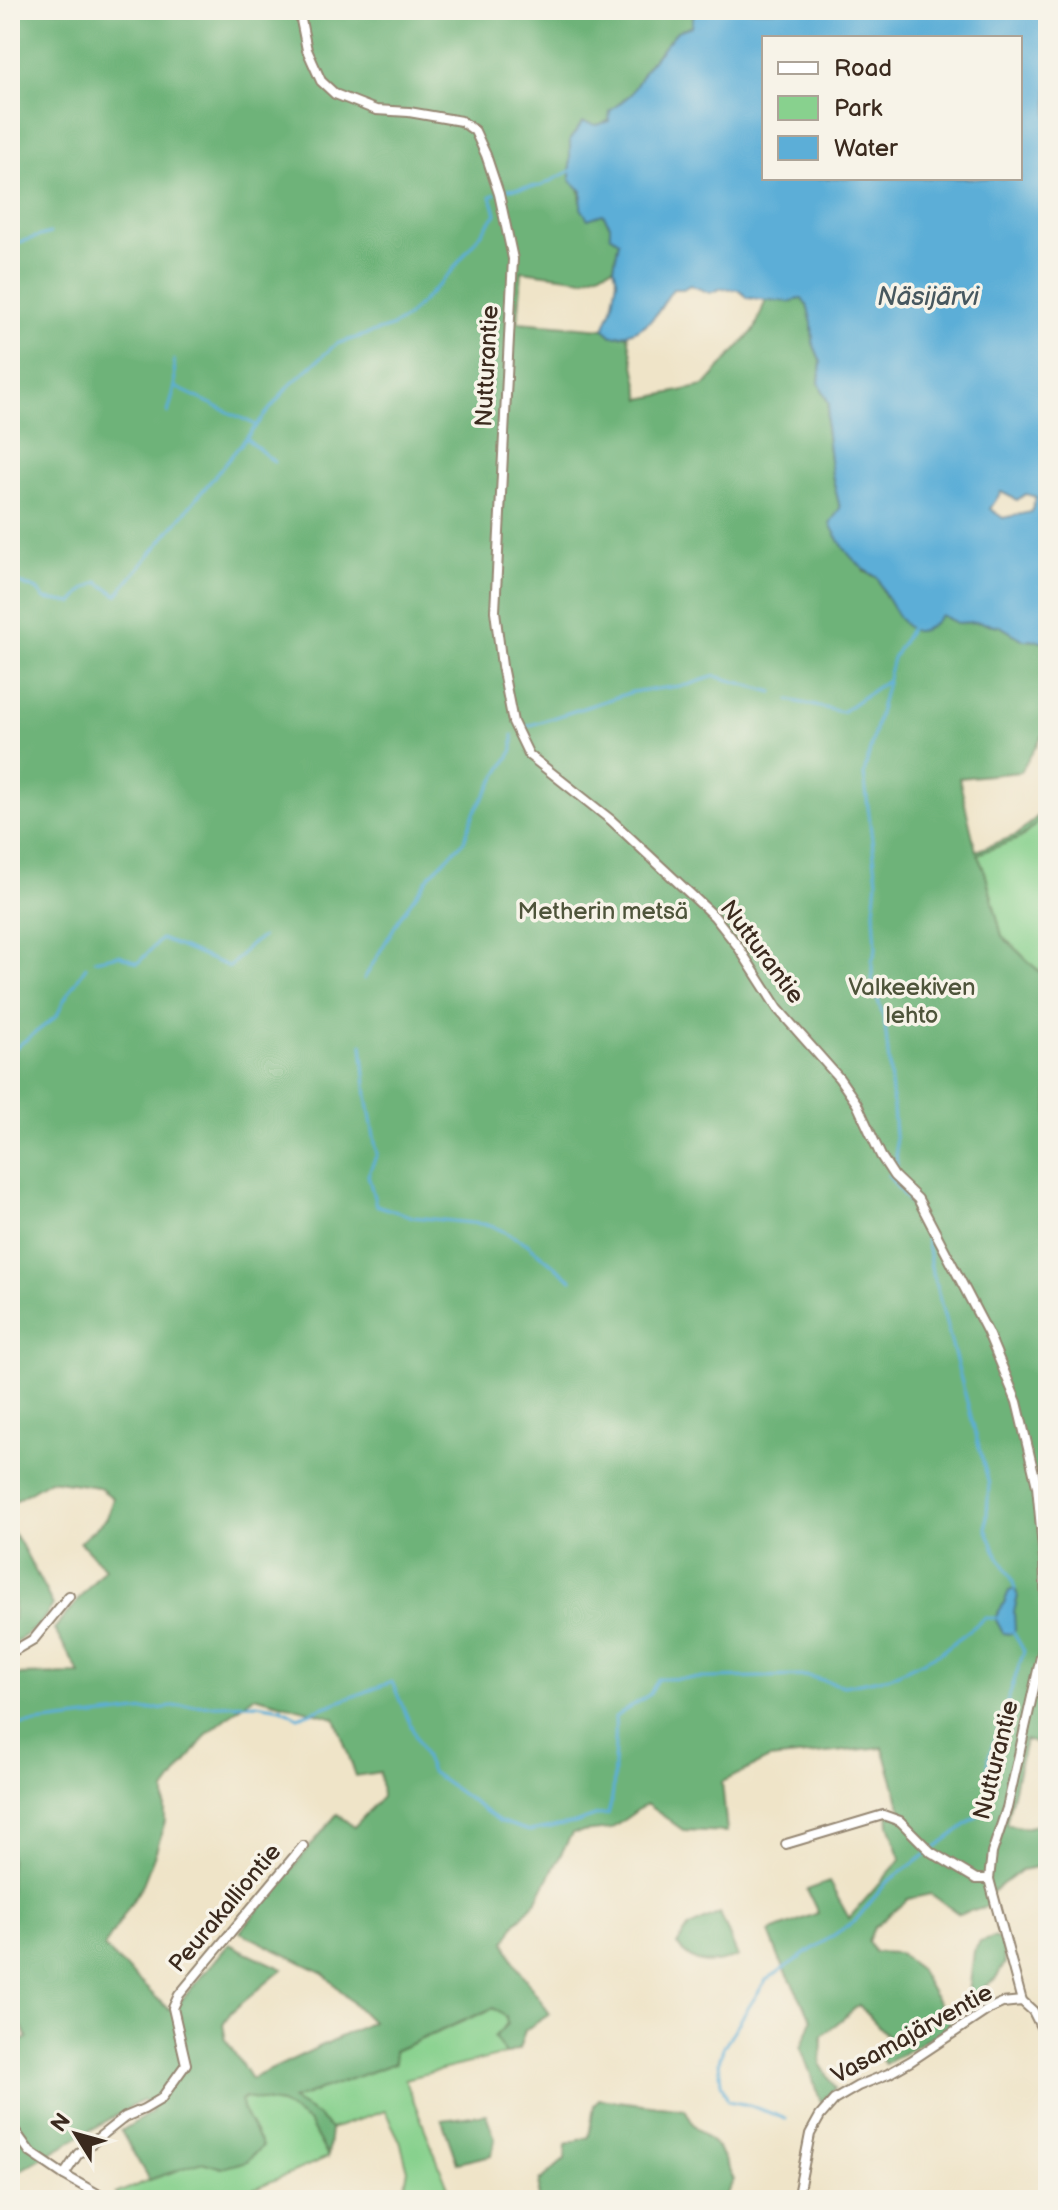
<svg xmlns="http://www.w3.org/2000/svg" width="1058" height="2210" font-family="'Balsamiq Sans',sans-serif">
<style>
.green{fill:#88d18e;stroke:#627e56;stroke-width:2}
.forest{fill:#6eb379;stroke:#546e4c;stroke-width:2;fill-rule:evenodd}
.water{fill:#5caed7;stroke:#4c6c7a;stroke-width:2;fill-rule:evenodd}
.lines{fill:none;stroke-linecap:round;stroke-linejoin:round}
.stream{stroke:#5caed7;stroke-width:3}
.minor-casing{stroke:#958773;stroke-width:12}
.minor{stroke:#fff;stroke-width:8}
.labels{text-anchor:middle;dominant-baseline:central;stroke-width:7;stroke-linejoin:round;paint-order:stroke}
.street-label{font-size:24px;fill:#3b2a1e;stroke:#f7f3e8}
.park-label{font-size:24px;fill:#4e543a;stroke:#f7f3e8}
.water-label{font-size:26px;font-style:italic;fill:#47585f;stroke:#f7f3e8}
</style>
<rect width="100%" height="100%" fill="#f7f3e8"/>
<filter id="ink" filterUnits="userSpaceOnUse"><feTurbulence type="fractalNoise" baseFrequency=".0125" numOctaves="2"/><feDisplacementMap in="SourceGraphic" scale="16" xChannelSelector="R" yChannelSelector="G"/><feConvolveMatrix kernelMatrix="1 2 1 2 8 2 1 2 1" color-interpolation-filters="sRGB"/></filter>
<filter id="wash" filterUnits="userSpaceOnUse"><feTurbulence type="fractalNoise" baseFrequency=".006" numOctaves="4" result="noise"/><feDisplacementMap in="SourceGraphic" scale="32" xChannelSelector="R" yChannelSelector="G"/><feGaussianBlur stdDeviation="1.8" result="paint"/><feColorMatrix in="noise" values="0 0 0 0 0 0 0 0 0 0 0 0 0 0 0 0 0 1.4 0 .05"/><feComposite in="paint" operator="in"/></filter>
<g filter="url(#wash)">
<rect width="100%" height="100%" fill="#efe4c8"/>
<g class="green">
<polygon points="1048,814 1048,980 1002,936 985,872 977,854 1020,838"/>
<polygon points="494,2008 506,2016 507,2024 494,2037 506,2054 405,2079 453,2200 402,2200 408,2170 400,2141 385,2111 331,2129 318,2116 291,2100 395,2063 394,2051"/>
<polygon points="245,2098 281,2104 309,2122 328,2157 227,2200 124,2200 115,2194 174,2170 202,2162 222,2168 262,2146 244,2112 241,2101"/>
</g>
<g class="forest">
<path d="M 10,10 L 694,10 L 692,26 L 677,31 L 646,68 L 631,94 L 611,111 L 609,121 L 570,139 C 571,163 582,184 581,208 L 603,214 L 619,240 L 614,267 L 583,279 L 522,271 L 518,322 L 604,329 L 612,336 L 628,335 L 641,399 L 704,386 L 755,329 L 766,299 L 790,302 L 801,298 L 807,305 L 812,323 L 813,343 L 821,362 L 819,383 L 829,404 L 826,428 L 832,475 L 840,508 L 864,571 L 878,578 C 884,599 897,613 910,629 L 941,615 L 957,623 L 977,622 L 1000,626 L 1024,640 L 1043,641 L 1048,638 L 1048,727 L 1020,772 L 959,778 L 976,851 L 1017,835 L 1048,807 L 1048,814 L 1020,838 L 977,854 L 985,872 L 1002,936 L 1048,980 L 1048,1746 L 1025,1740 L 1006,1824 L 1025,1828 L 1048,1822 L 1048,1865 L 1021,1870 L 987,1896 L 988,1906 L 959,1914 L 931,1894 L 908,1899 L 874,1928 L 868,1941 L 874,1952 L 898,1953 L 919,1969 L 951,2025 L 885,2064 L 878,2055 L 893,2042 L 859,2005 L 822,2036 L 821,2065 L 835,2088 L 821,2102 L 801,2048 L 812,2020 L 780,1960 L 769,1932 L 818,1913 L 807,1890 L 829,1882 L 849,1918 L 901,1859 L 889,1824 L 888,1809 L 902,1812 L 883,1747 L 769,1759 L 722,1782 L 727,1832 L 683,1830 L 646,1804 L 611,1829 L 572,1833 L 536,1902 L 516,1922 L 505,1942 L 515,1964 L 550,2014 L 525,2030 L 519,2049 L 506,2054 L 494,2037 L 507,2024 L 506,2017 L 493,2008 L 394,2051 L 395,2063 L 292,2100 L 318,2116 L 331,2129 L 328,2157 L 309,2122 L 281,2104 L 245,2098 L 241,2101 L 244,2112 L 262,2146 L 247,2161 L 222,2168 L 202,2162 L 149,2180 L 121,2131 L 153,2111 L 143,2100 L 10,2176 L 10,2046 L 28,2038 L 10,2005 L 10,1675 L 80,1674 L 54,1629 L 105,1568 L 80,1542 L 107,1518 L 113,1498 L 98,1487 L 50,1480 L 10,1504 ZM 254,1696 L 335,1718 L 356,1776 L 380,1772 L 382,1797 L 354,1827 L 337,1814 L 240,1932 L 323,1973 L 372,2022 L 251,2079 L 226,2040 L 223,2025 L 231,2012 L 283,1969 L 229,1944 L 178,2004 L 169,2010 L 104,1947 L 143,1884 L 156,1851 L 165,1821 L 165,1791 L 207,1734 Z"/>
<polygon points="10,1530 20,1542 53,1605 40,1624 10,1647 10,1623 13,1621 14,1587 10,1580"/>
<path d="M 720,1913 L 738,1957 C 711,1964 697,1969 677,1945 L 689,1927 Z"/>
<polygon points="995,1937 1002,1942 1005,1963 996,1978 984,1987 988,2003 970,2013 967,2009 974,1951 980,1942"/>
<polygon points="599,2099 685,2109 693,2124 718,2148 734,2180 723,2200 538,2200 540,2181 565,2159 566,2144 589,2137 594,2105"/>
<polygon points="486,2114 495,2139 492,2155 457,2163 442,2120"/>
</g>
<g class="water">
<path d="M 694,10 L 1048,10 L 1048,638 L 1044,641 L 1024,640 L 1000,626 L 977,622 L 957,623 L 941,615 C 935,623 926,632 915,631 C 901,629 882,590 878,578 C 853,564 843,549 830,524 L 840,508 L 832,475 L 826,428 L 829,404 L 819,383 L 821,362 L 813,343 L 812,323 L 807,305 L 801,298 L 790,302 L 747,298 L 739,290 L 722,288 L 710,293 L 690,285 L 683,289 L 673,289 C 666,298 661,309 654,317 C 643,329 627,336 612,336 L 604,329 L 612,308 L 617,280 L 614,267 L 619,241 L 610,235 L 610,225 L 603,214 L 588,219 L 581,208 L 582,191 L 570,180 L 570,139 L 583,122 L 597,125 L 609,121 L 610,111 L 631,94 L 646,68 L 677,31 L 692,26 ZM 764,38 L 1020,38 L 1020,178 L 764,178 ZM 1001,492 L 1017,500 L 1026,494 L 1036,497 L 1031,512 L 1003,518 L 990,509 Z"/>
<polygon points="1015,1589 1018,1596 1014,1612 1015,1630 1011,1634 1003,1633 995,1618 1004,1603 1009,1591"/>
</g>
<g class="lines">
<g class="stream">
<polyline points="508,189 541,186 570,171"/>
<polyline points="10,245 50,233"/>
<polyline points="174,360 175,387"/>
<polyline points="168,413 175,387 256,425"/>
<polyline points="247,439 274,462"/>
<polyline points="10,579 37,590 45,599 73,603 85,589 98,582 117,595 288,387 336,344 391,327 406,318 451,272 496,214 491,196 495,194"/>
<polyline points="789,700 842,712 886,681"/>
<polyline points="525,727 632,692 688,685 715,676 773,692"/>
<polyline points="94,960 119,955 138,963 161,939 230,967 248,946 262,937"/>
<polyline points="364,979 402,914 431,874 464,841 474,813 513,750 513,735"/>
<polyline points="362,1044 367,1096 377,1154 368,1175 376,1205 413,1217 491,1225 526,1243 572,1280"/>
<polyline points="10,1052 57,1016 64,1000 86,967"/>
<polyline points="897,1165 892,1093 885,1024 872,979 872,961 876,949 874,911 877,881 864,774 893,658 910,629"/>
<polyline points="888,1175 911,1205 924,1226 931,1267 989,1484 986,1528 995,1550 1012,1579 1015,1589"/>
<path d="M 10,1726 L 181,1706 L 257,1704 L 281,1708 L 298,1717 L 392,1682 L 431,1772 L 499,1821 L 529,1831 L 575,1823 L 598,1815 L 608,1814 C 615,1792 613,1784 614,1763 C 615,1747 616,1733 615,1717 L 650,1694 L 658,1679 L 808,1676 L 844,1686 L 890,1677 L 940,1653 L 985,1618 L 995,1618"/>
<polyline points="935,1848 990,1807 987,1785 989,1757 1024,1651 1013,1632"/>
<polyline points="786,2119 749,2105 728,2101 721,2083 719,2061 724,2046 766,1980 855,1921 887,1882 928,1853"/>
</g>
</g>
</g>
<g filter="url(#ink)">
<g class="lines">
<g class="minor-casing">
<g id="minor">
<polyline points="299,10 307,50 321,81 335,94 376,110 409,112 461,121 475,131 486,155 499,194 513,259 495,611 502,666 513,722 529,755 611,820 714,916 737,945 778,1009 839,1078 857,1104 881,1156 894,1176 918,1199 988,1333 1017,1402 1037,1486 1044,1560 1047,1630 1007,1808 992,1853 989,1879 1022,2001"/>
<polyline points="10,1653 34,1639 69,1596"/>
<polyline points="786,1844 883,1815 900,1821 931,1852 976,1879 989,1879"/>
<polyline points="10,2124 30,2152 64,2175 108,2200"/>
<polyline points="64,2175 78,2154 125,2117 144,2109 161,2099 186,2064 173,2008 179,1995 303,1846"/>
<polyline points="797,2200 810,2134 820,2116 834,2100 858,2086 888,2074 911,2061 989,2009 1002,2003 1022,2001 1033,2011 1048,2041"/>
</g>
</g>
<use href="#minor" class="minor"/>
</g>
</g>
<g class="labels">
<g class="street-label">
<text transform="translate(487 366) rotate(-87)">Nutturantie</text>
<text transform="translate(762 952) rotate(53)">Nutturantie</text>
<text transform="translate(996 1760) rotate(-76)">Nutturantie</text>
<text transform="translate(225 1908) rotate(-50)">Peurakalliontie</text>
<text transform="translate(912 2034) rotate(-29)">Vasamajärventie</text>
</g>
<g class="park-label">
<text x="603" y="911">Metherin metsä</text>
<text x="912" y="987">Valkeekiven<tspan x="912" dy="28">lehto</tspan></text>
</g>
<g class="water-label">
<text x="928" y="297">Näsijärvi</text>
</g>
</g>
<rect width="1058" height="2210" fill="none" stroke="#f7f3e8" stroke-width="40"/>
<rect x="762" y="36" width="260" height="144" fill="#f7f3e8" stroke="#aca397" stroke-width="2"/>
<rect x="778" y="62" width="40" height="12" fill="#ffffff" stroke="#aca397" stroke-width="2"/>
<text x="834" y="76" font-size="24" fill="#3b2a1e">Road</text>
<rect x="778" y="96" width="40" height="24" fill="#88d18e" stroke="#aca397" stroke-width="2"/>
<text x="834" y="116" font-size="24" fill="#3b2a1e">Park</text>
<rect x="778" y="136" width="40" height="24" fill="#5caed7" stroke="#aca397" stroke-width="2"/>
<text x="834" y="156" font-size="24" fill="#3b2a1e">Water</text>
<g transform="translate(76 2134) rotate(307)" stroke="#f7f3e8" stroke-width="6" paint-order="stroke">
<path d="M0-6L14 30L0 20L-14 30Z" fill="#3b2a1e"/>
<text y="-12" font-size="22" font-weight="bold" text-anchor="middle" fill="#3b2a1e">N</text>
</g>
</svg>
